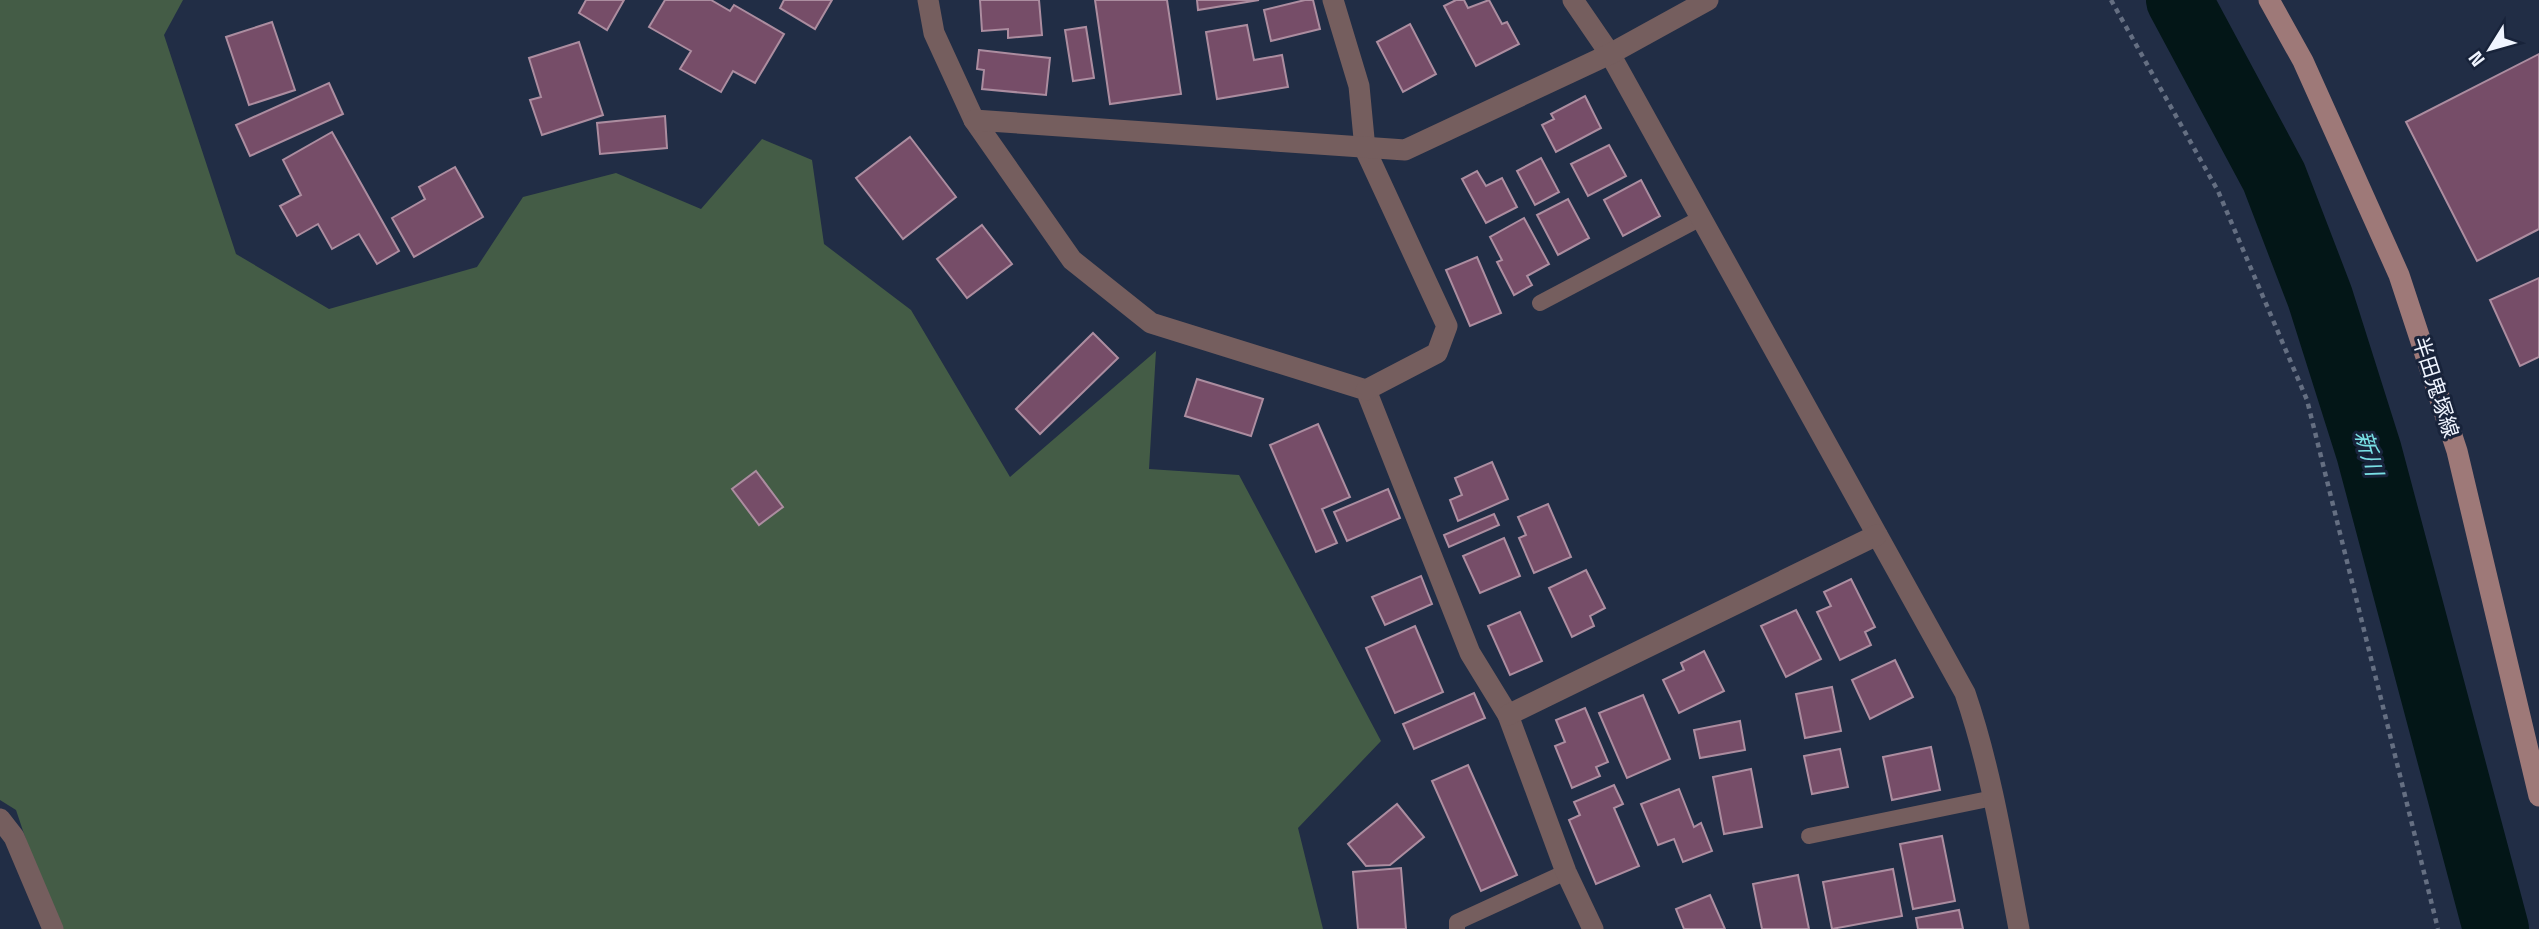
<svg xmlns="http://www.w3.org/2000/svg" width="2539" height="929" font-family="'Space Grotesk','Noto Sans JP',sans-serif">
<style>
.green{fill:#445c46}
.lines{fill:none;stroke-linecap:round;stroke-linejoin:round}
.river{stroke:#031617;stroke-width:66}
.building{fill:#764d68;stroke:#ac8da0;stroke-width:2}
.path{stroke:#656f82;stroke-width:4.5;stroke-dasharray:5 5;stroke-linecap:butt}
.lane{stroke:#755e5e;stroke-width:16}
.street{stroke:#755e5e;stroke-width:21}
.secondary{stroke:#9e7978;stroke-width:21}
.labels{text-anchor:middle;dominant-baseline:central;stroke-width:6;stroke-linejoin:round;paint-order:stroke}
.street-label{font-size:21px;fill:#f0f5ff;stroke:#18233a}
.water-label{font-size:23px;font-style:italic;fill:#79e0e5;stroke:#18233a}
</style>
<rect width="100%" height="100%" fill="#212d45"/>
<polygon class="green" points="0,0 183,0 164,35 236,254 329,309 477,267 523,197 616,173 701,209 762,139 812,160 824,244 911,310 1010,477 1156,351 1149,469 1239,475 1381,741 1298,828 1323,929 56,929 16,810 0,800"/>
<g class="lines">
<polyline class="river" points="2179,0 2274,177 2320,297 2369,452 2496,929"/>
</g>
<g class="building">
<polygon points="586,0 624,0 607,30 579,13"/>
<polygon points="665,0 711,0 730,11 734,5 784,34 755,83 733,71 721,92 680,69 691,51 649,27"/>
<polygon points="784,0 832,0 815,29 780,8"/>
<polygon points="980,0 1039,0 1042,35 1008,38 1008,29 982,31"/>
<polygon points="1095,0 1167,0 1181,94 1110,104"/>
<polygon points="1197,0 1259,0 1198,10"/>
<polygon points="1305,0 1313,0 1320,29 1271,41 1264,10"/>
<polygon points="1456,0 1464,0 1468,8 1489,0 1502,24 1507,22 1519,44 1476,66 1444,6"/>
<polygon points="272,22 295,90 249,105 226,37"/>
<polygon points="1410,24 1436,74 1403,92 1377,42"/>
<polygon points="1247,25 1254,60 1282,55 1288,87 1217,99 1206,32"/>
<polygon points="1086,27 1094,78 1073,81 1065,30"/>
<polygon points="579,42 603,115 542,135 530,100 541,97 529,58"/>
<polygon points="979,50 1050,58 1046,95 982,89 984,70 977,69"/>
<polygon points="2539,54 2539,229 2477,261 2406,122"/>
<polygon points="329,83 343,114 250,156 236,125"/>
<polygon points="1585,96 1601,128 1556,152 1542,125 1554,119 1551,114"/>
<polygon points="665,116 667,148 600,154 597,123"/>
<polygon points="332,132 399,251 377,264 359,234 332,249 318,224 297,236 280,206 301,195 283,160"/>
<polygon points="910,137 956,197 903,239 856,178"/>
<polygon points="1609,145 1626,176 1588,196 1571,164"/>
<polygon points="1541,158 1559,192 1535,205 1517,171"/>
<polygon points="455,167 483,217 414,257 392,218 425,199 419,187"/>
<polygon points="1477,171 1486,186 1502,178 1517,207 1486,223 1462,179"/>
<polygon points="1641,180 1660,216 1623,236 1604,200"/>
<polygon points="1568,199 1589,238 1558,255 1537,215"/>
<polygon points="1524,218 1549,264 1527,276 1532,285 1514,295 1497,262 1502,260 1490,237"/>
<polygon points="982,225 1012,264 967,298 937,259"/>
<polygon points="1477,257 1501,313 1470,326 1446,270"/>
<polygon points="2539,278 2539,357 2520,366 2490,300"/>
<polygon points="1093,333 1118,358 1040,434 1016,409"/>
<polygon points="1197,379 1263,399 1251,436 1185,416"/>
<polygon points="1318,424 1350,497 1322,509 1337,543 1316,552 1270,445"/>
<polygon points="1492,462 1508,499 1458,521 1450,500 1462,495 1455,478"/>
<polygon points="756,471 783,507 759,525 732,489"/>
<polygon points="1388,489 1400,518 1347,541 1334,512"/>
<polygon points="1548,504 1571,557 1534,573 1519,538 1526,535 1518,517"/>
<polygon points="1494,514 1499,525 1449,547 1444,535"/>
<polygon points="1504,538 1520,576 1480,593 1463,556"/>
<polygon points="1586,570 1605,608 1590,616 1594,626 1572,637 1549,588"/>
<polygon points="1421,576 1432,604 1385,625 1372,597"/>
<polygon points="1851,579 1875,627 1865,632 1871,645 1840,660 1817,612 1831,606 1824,592"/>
<polygon points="1796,610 1821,659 1786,677 1761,626"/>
<polygon points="1520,612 1542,661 1510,675 1488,626"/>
<polygon points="1415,626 1443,692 1395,713 1366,648"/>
<polygon points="1704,651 1724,691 1679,713 1663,680 1684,670 1681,663"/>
<polygon points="1895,660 1913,697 1870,719 1852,680"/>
<polygon points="1832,687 1841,731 1805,738 1796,694"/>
<polygon points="1474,693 1485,718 1414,749 1403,724"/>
<polygon points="1643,695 1670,759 1627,778 1599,713"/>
<polygon points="1585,708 1608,762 1596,767 1600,776 1572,788 1555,746 1565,742 1556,720"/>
<polygon points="1740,721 1745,750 1700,758 1694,730"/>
<polygon points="1931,747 1940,790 1892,800 1883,757"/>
<polygon points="1840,749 1848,787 1812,794 1804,756"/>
<polygon points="1468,765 1517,875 1481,891 1432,781"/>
<polygon points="1751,769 1762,827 1724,834 1713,777"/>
<polygon points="1614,785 1623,804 1614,808 1639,866 1596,884 1569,820 1580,815 1574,802"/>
<polygon points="1679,789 1694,827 1701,823 1712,851 1683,862 1674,839 1658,845 1641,804"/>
<polygon points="1397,804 1424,837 1390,865 1366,866 1348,844"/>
<polygon points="1942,836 1955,901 1913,909 1900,844"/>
<polygon points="1401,868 1406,929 1358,929 1353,872"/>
<polygon points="1893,869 1902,916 1832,929 1823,882"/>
<polygon points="1798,875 1809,929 1762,929 1753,884"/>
<polygon points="1710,895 1725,929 1684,929 1676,909"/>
<polygon points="1959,910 1963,929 1918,929 1916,918"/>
</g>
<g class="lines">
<polyline class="path" points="2111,0 2218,191 2307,400 2438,929"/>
<g class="lane">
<polyline points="1540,303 1701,218"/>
<polyline points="1809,836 1993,798"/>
<polyline points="1457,929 1457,922 1566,872"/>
</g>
<g class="street">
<polyline points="928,0 934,33 974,120 1072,260 1151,323 1366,390 1470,653 1508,715 1566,872 1593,929"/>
<polyline points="1333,0 1359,86 1365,149 1447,326 1437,353 1366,390"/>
<path d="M 1573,0 L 1610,54 L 1965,693 C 1991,769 2004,850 2019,929"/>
<polyline points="974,120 1405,150 1610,54 1708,0"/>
<polyline points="1508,715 1877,535"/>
<polyline points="0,819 14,837 53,929"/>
</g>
<polyline class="secondary" points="2269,0 2303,61 2399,275 2457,451 2539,796"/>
</g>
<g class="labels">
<g class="street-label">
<text transform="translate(2436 387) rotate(72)">半田鬼塚線</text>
</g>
<g class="water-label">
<text transform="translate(2369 453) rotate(74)">新川</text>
</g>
</g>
<g transform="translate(2490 49) rotate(233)" stroke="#18233a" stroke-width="5" paint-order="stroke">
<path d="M0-5L12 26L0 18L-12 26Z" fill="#f0f5ff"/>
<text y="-10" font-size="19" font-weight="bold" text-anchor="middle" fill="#f0f5ff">N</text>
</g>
</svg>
